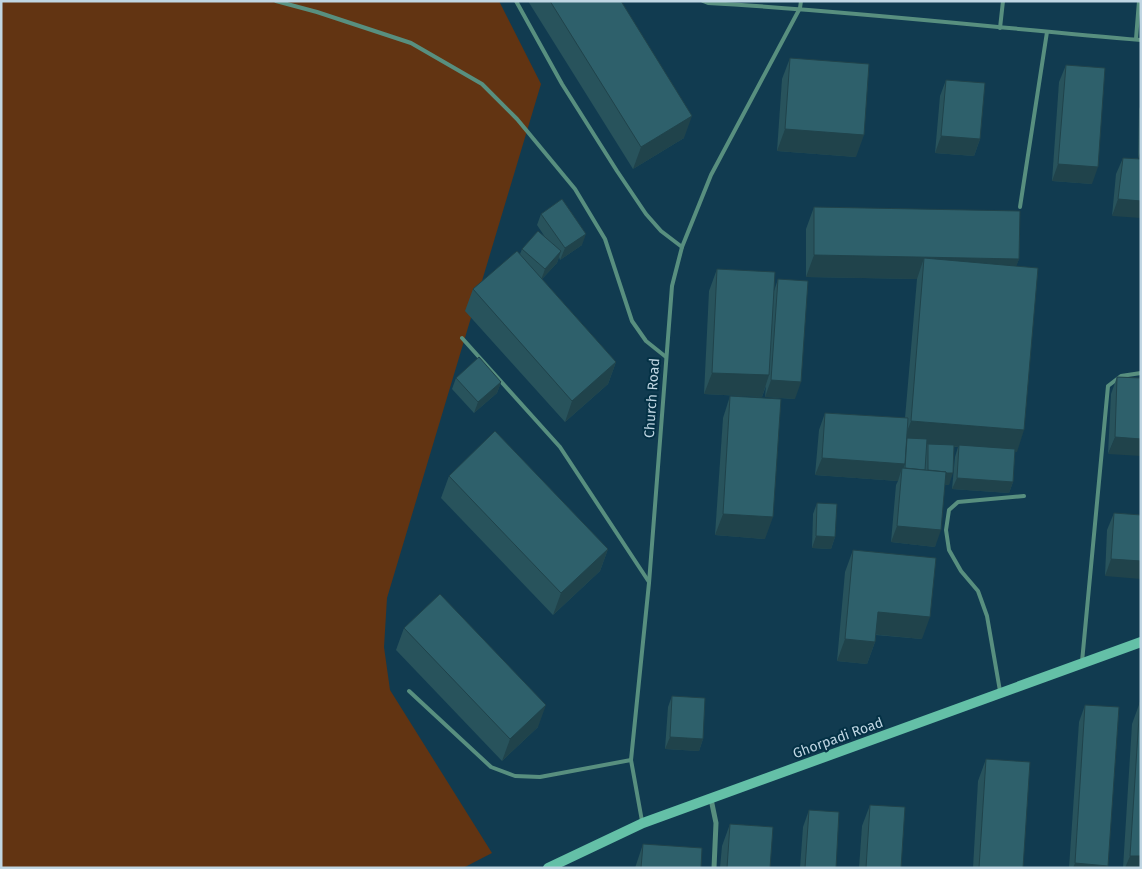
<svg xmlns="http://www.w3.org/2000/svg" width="1142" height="869" font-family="'Fira Sans',sans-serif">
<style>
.green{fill:#623412}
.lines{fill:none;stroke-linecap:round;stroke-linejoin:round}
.service{stroke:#588f7f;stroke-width:4}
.minor{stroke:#588f7f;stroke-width:5}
.secondary{stroke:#64c0a7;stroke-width:10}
.wall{fill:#28535c}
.shaded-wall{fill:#20434b}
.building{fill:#2e606b;stroke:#20434b}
.labels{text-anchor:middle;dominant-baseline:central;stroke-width:4;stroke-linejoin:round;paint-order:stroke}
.street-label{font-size:14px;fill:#c0d6e3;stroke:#043145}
</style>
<rect width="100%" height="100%" fill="#113b50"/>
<polygon class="green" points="1,1 499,1 541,84 387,598 384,647 390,690 492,853 463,868 1,868"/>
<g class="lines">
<g class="service">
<polyline points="276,1 317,12 411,43 482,84 517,119 575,189 605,239 632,321 646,341 666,357"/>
<polyline points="516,1 562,84 617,171 646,214 661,231 682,247"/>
<path d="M 703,1 L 708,3 C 853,11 997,28 1141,40"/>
<polyline points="1000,28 1003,1"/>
<polyline points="1136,39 1139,1"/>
<polyline points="1020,207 1047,32"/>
<polyline points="462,338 560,447 649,582"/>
<polyline points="1082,662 1108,386 1121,376 1141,373"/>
<polyline points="409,691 491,767 515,776 540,777 631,760"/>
<polyline points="1000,691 987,616 978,591 961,571 949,550 946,530 949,510 958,502 1024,496"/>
<polyline points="642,821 631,760 649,583 672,286 682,247 711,175 800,8 801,1"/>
</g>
<polyline class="minor" points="711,799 716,823 714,868"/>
<polyline class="secondary" points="548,868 643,823 1141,642"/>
</g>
<g class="wall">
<polygon points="528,1 621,1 684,138 633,169"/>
<polygon points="790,58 856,157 777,151 782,79"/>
<polygon points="1066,65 1092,184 1052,181 1059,82"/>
<polygon points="946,80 980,139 974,156 935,153 940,96"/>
<polygon points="1141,105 1141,158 1138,158 1139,109"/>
<polygon points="1123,158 1141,159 1112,216 1116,174"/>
<polygon points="814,207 1019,259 1016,266 1017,452 1015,451 1013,482 1009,493 952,489 955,457 958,447 954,447 949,485 945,485 935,547 891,542 896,485 898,481 815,475 819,430 825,413 905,418 917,279 806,277 806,229"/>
<polygon points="541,214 582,245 560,260 559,257 557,263 542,279 616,362 608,384 565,422 465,311 473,289 520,254 522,249 545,237 537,225"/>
<polygon points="717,269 774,291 778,279 795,399 765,397 766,386 762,397 704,394 709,291"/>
<polygon points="1117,377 1141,378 1108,454 1111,394"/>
<polygon points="456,378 501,382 497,393 474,413 452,389"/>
<polygon points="730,396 765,539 715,535 723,418"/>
<polygon points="449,476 608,549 600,571 553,615 441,498"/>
<polygon points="817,503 835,537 831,549 812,548 813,514"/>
<polygon points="1114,513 1141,515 1105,576 1107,530"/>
<polygon points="853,550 922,639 876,635 875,642 867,664 837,661 845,572"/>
<polygon points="404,628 538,727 502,761 396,650"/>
<polygon points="672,696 703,739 699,751 665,749 668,707"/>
<polygon points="1140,702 1141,868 1123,868 1132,724"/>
<polygon points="1085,705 1108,868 1069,868 1079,722"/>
<polygon points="986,759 1023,868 973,868 978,781"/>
<polygon points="870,805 901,868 859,868 862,826"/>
<polygon points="809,810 836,868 800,868 803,827"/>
<polygon points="730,824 770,868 720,868 722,846"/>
<polygon points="643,844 701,868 635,868"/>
</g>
<g class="shaded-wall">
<polygon points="842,1 860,1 859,3"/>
<polygon points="692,116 684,138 633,169 641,147"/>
<polygon points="785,129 864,135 856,157 777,151"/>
<polygon points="941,136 980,139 974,156 935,153"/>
<polygon points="1141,150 1141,158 1138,158"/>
<polygon points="1058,164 1098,167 1092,184 1052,181"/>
<polygon points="1118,199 1141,201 1141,218 1112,216"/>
<polygon points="586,234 582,245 560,260 565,248"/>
<polygon points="561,251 557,263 541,280 545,269"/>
<polygon points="814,255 1019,259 1011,281 924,258 917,279 806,277"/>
<polygon points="616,362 608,384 565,422 572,401"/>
<polygon points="712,373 769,375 762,397 704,394"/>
<polygon points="771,380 801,382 795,399 765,397"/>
<polygon points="501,382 497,393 474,413 478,402"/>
<polygon points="911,421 1024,430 1017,452 903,442"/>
<polygon points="1115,437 1141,439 1141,456 1108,454"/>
<polygon points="822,458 905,464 902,472 902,468 898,481 815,475"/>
<polygon points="928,473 953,473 949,485 924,484"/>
<polygon points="957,478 1013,482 1009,493 952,489"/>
<polygon points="723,514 773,517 765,539 715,535"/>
<polygon points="897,526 941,530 935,547 891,542"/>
<polygon points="816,536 835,537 831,549 812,548"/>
<polygon points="608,549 600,571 553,615 561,593"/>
<polygon points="1111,559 1141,561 1141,579 1105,576"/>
<polygon points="878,612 930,617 922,639 870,634"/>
<polygon points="845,639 875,642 867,664 837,661"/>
<polygon points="546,705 538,727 502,761 510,739"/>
<polygon points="670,737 703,739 699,751 665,749"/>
<polygon points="1130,856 1141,856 1141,868 1125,868"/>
<polygon points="1075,863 1108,866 1108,868 1073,868"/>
</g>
<g class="building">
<polygon points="550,1 621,1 692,116 641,147"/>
<polygon points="790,58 869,64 864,135 785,129"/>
<polygon points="1066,65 1105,68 1098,167 1058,164"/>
<polygon points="946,80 985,83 980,139 941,136"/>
<polygon points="1123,158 1141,159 1141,201 1118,199"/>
<polygon points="562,199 586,234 565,248 541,214"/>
<polygon points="814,207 1020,211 1019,259 814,255"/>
<polygon points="538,231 561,251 545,269 522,249"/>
<polygon points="517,251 616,362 572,401 473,289"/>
<polygon points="924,258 1038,268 1024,430 911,421"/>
<polygon points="717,269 775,272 769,375 712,373"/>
<polygon points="778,279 808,281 801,382 771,380"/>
<polygon points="479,357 501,382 478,402 456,378"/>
<polygon points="1117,377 1141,378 1141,439 1115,437"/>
<polygon points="730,396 781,399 773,517 723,514"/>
<polygon points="825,413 908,418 905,464 822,458"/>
<polygon points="495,431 608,549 561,593 449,476"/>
<polygon points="907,438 927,439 925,470 905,468"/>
<polygon points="928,444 954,445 953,473 946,473 946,472 928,470"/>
<polygon points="959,445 1015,449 1013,482 957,478"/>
<polygon points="902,468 946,472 941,530 897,526"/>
<polygon points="817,503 837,504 835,537 816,536"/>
<polygon points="1114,513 1141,515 1141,561 1111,559"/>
<polygon points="853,550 936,558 930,617 878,612 875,642 845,639"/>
<polygon points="440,594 546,705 510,739 404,628"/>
<polygon points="672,696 705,698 703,739 670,737"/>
<polygon points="1140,702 1141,702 1141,856 1130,856"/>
<polygon points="1085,705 1119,707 1108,866 1075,863"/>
<polygon points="986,759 1030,762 1023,868 979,868"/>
<polygon points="870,805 905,807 901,868 866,868"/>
<polygon points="809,810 839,812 836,868 805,868"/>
<polygon points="730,824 773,827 770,868 727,868"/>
<polygon points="643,844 702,848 701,868 641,868"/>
</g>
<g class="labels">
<g class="street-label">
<text transform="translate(652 398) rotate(-86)">Church Road</text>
<text transform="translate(838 738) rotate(-20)">Ghorpadi Road</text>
</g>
</g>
<rect width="1142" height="869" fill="none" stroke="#c0d6e3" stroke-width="5"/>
</svg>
